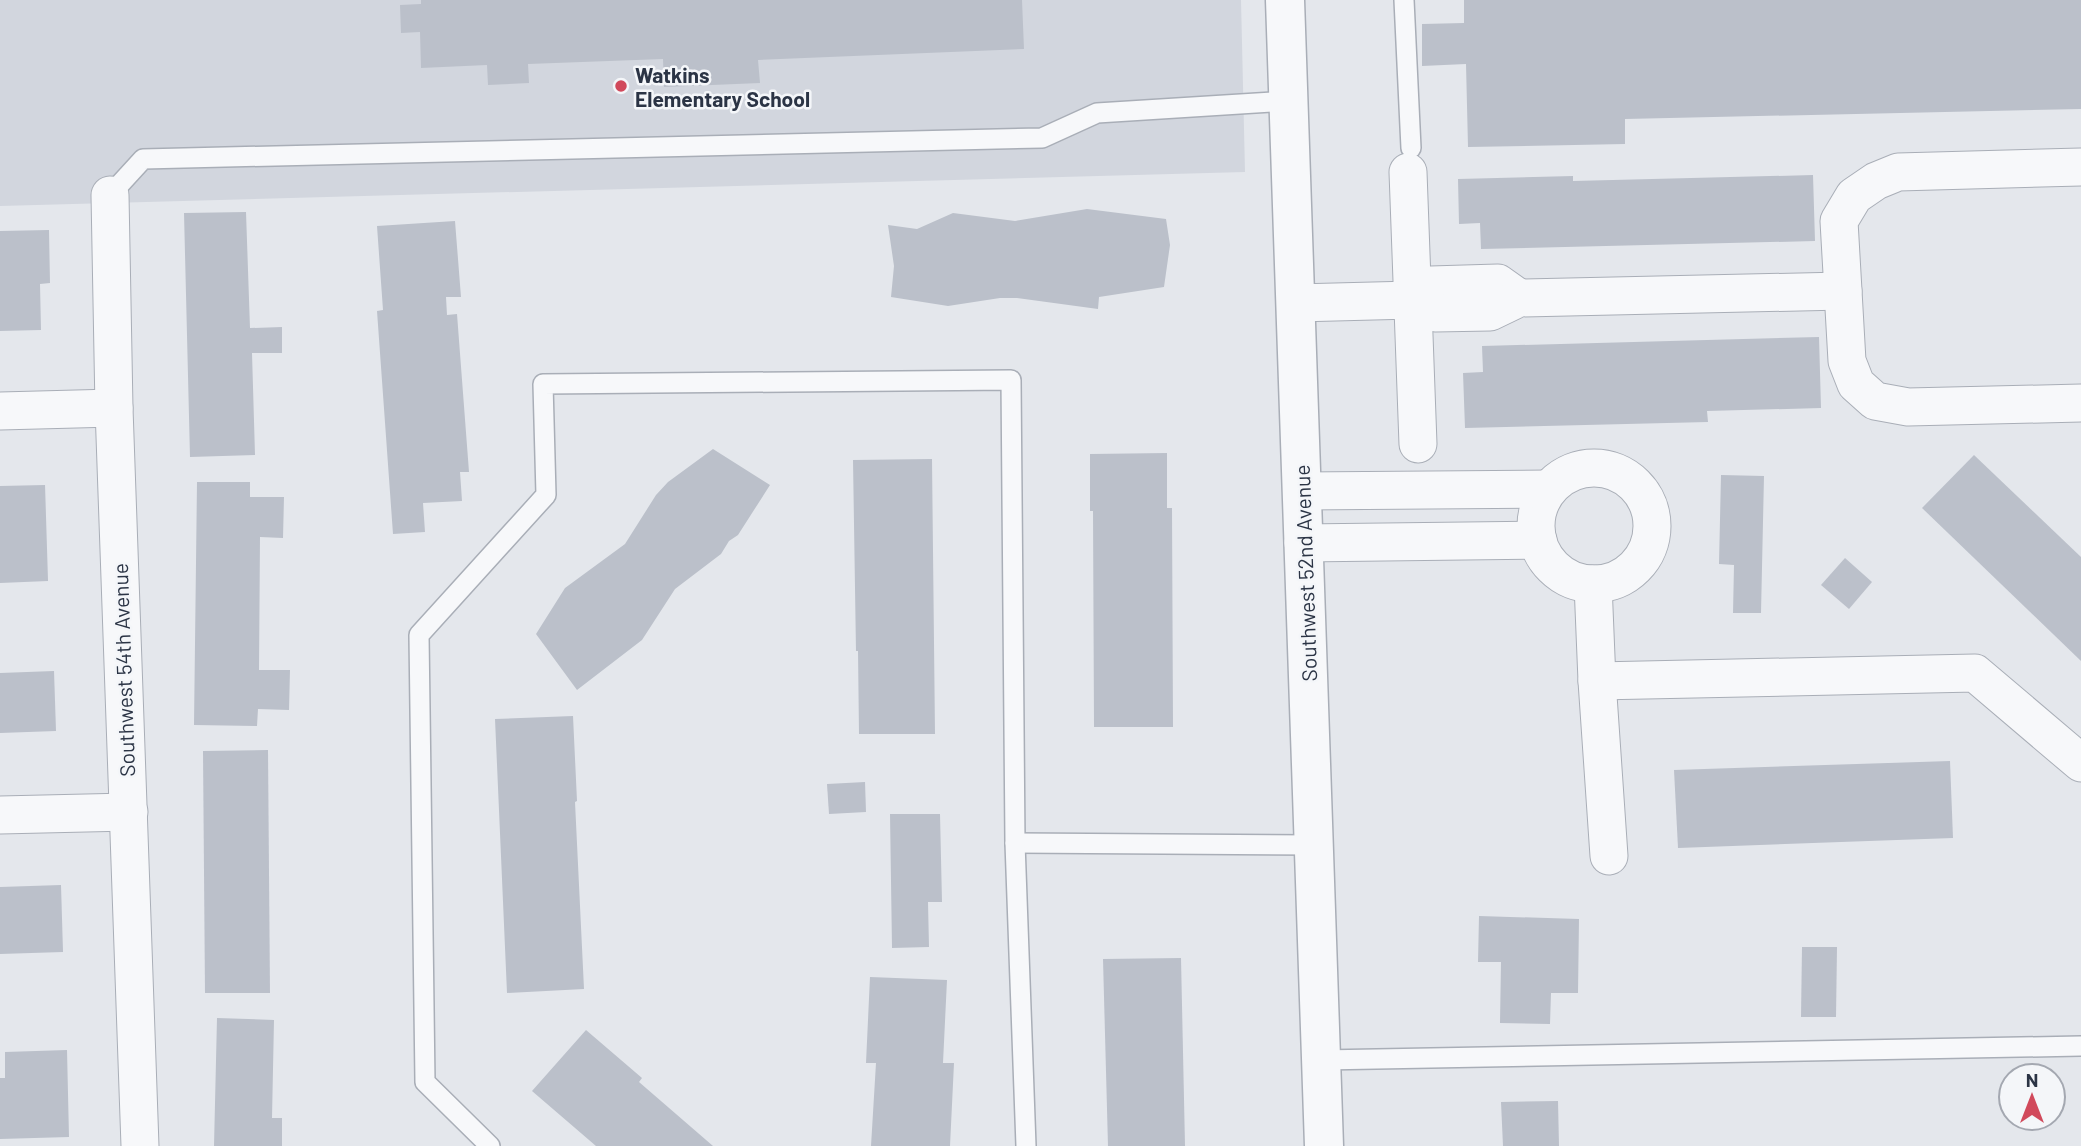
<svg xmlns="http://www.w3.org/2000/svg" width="2081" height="1146" font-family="Barlow,sans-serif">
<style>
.built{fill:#d2d6de}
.building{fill:#bbc0ca}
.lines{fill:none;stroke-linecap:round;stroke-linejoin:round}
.service-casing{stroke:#a9aeb7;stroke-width:22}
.minor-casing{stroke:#a9aeb7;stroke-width:39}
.tertiary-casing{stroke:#a9aeb7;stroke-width:41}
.service{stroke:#f7f8fa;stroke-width:19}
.minor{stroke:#f7f8fa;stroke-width:37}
.tertiary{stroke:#f7f8fa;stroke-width:38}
.poi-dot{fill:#d1495b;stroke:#f4f6f9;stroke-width:2.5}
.labels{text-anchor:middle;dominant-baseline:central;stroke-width:5;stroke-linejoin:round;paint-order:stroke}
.poi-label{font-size:21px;font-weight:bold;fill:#2b3445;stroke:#f4f6f9;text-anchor:start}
.street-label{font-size:21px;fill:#2b3445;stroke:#f4f6f9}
</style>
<rect width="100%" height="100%" fill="#e4e7ec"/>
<polygon class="built" points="0,0 1241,0 1245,172 0,206"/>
<g class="building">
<polygon points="421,0 1022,0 1024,49 758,60 760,83 664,87 663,59 528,64 529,83 488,85 487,65 421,68 420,32 401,33 400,5 421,4"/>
<polygon points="1464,0 2081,0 2081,109 1625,119 1625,144 1468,147 1466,64 1422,66 1422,24 1464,23"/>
<polygon points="1813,175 1815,241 1481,249 1480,223 1459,224 1458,179 1573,176 1573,181"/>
<polygon points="1087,209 1166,219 1170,245 1164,287 1099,297 1098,309 1017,298 1000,298 948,306 891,297 894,266 888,225 917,229 953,213 1015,221"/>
<polygon points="246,212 250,328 282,327 282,353 252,353 255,455 190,457 184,213"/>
<polygon points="455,221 461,297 446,297 447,315 457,314 469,472 460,472 462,501 423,503 425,532 393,534 377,311 383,310 377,226"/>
<polygon points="49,230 50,283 40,284 41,330 0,331 0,231"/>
<polygon points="1819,337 1821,408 1707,411 1708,422 1465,428 1463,373 1483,372 1482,346"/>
<polygon points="713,449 770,485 738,535 729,541 721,554 675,589 642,640 577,690 536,634 565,588 625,544 656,495 668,482"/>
<polygon points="1167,453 1167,508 1172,508 1173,727 1094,727 1093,511 1090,511 1090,454"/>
<polygon points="1974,455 2081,557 2081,661 1922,508"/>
<polygon points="932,459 935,734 859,734 858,651 856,651 853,460"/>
<polygon points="1721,475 1764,476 1761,613 1733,613 1734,565 1719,564"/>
<polygon points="197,482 250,482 250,497 284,497 283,538 260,537 259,670 290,670 289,710 258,709 257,726 194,725"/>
<polygon points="45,485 48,581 0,583 0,486"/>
<polygon points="1845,558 1872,582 1849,609 1821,585"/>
<polygon points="54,671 56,731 0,733 0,673"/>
<polygon points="573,716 577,801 575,802 584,989 507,993 495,719"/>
<polygon points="268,750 270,993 205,993 203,751"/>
<polygon points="1950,761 1953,838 1678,848 1674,770"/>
<polygon points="865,782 866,812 829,814 827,784"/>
<polygon points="890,814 940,814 942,902 928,902 929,947 892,948"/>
<polygon points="61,885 63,952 0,954 0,887"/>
<polygon points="1479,916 1579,919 1578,993 1551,993 1550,1024 1500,1023 1501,962 1478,962"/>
<polygon points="1802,947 1837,947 1836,1017 1801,1017"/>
<polygon points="1181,958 1185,1146 1108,1146 1103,959"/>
<polygon points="870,977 947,980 943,1063 954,1063 950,1146 871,1146 876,1063 866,1063"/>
<polygon points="217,1018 274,1020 272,1118 282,1118 282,1146 214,1146"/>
<polygon points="586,1030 642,1078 639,1082 713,1146 596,1146 532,1091"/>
<polygon points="67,1050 69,1137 0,1139 0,1078 5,1078 5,1052"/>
<polygon points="1558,1101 1559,1146 1503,1146 1501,1102"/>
</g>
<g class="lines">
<g class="service-casing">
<g id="service">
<polyline points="1404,0 1411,148"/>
<polyline points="110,195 143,159 1042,138 1097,113 1289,101"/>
<polyline points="1015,843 1314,845"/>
<polyline points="1322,1060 2081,1046"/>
<polyline points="490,1146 425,1082 419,635 546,495 543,384 1011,380 1015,843 1026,1146"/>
</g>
</g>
<g class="minor-casing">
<g id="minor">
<polyline points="2081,167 1898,172 1876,181 1854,196 1839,221 1847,361 1856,384 1875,401 1908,407 2081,403"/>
<polyline points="1408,172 1418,444"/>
<polyline points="110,195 114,408 140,1146"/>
<polyline points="1412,300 1431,285 1498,283 1519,298"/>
<polyline points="1296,303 1412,300 1435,313 1490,312 1519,298 1843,291"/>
<polyline points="0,411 114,408"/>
<circle cx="1594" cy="526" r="58"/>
<polyline points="1302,491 1548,489"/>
<polyline points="1303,543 1538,540"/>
<polyline points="1593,584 1597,681 1609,856"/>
<polyline points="1597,681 1975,673 2081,763"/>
<polyline points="0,815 129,812"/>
</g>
</g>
<g class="tertiary-casing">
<polyline id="tertiary" points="1285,0 1324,1146"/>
</g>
<use href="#service" class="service"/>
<use href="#minor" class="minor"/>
<use href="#tertiary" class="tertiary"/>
</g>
<circle class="poi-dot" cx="621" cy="86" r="7"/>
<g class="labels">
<g class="poi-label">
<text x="635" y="74">Watkins<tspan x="635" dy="24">Elementary School</tspan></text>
</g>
<g class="street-label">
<text transform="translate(1305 573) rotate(-92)">Southwest 52nd Avenue</text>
<text transform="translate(123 670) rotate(-92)">Southwest 54th Avenue</text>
</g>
</g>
<g transform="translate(2032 1097)"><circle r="33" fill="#f4f6f9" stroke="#a4a8b1" stroke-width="2"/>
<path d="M0-5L12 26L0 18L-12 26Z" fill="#d1495b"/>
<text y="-10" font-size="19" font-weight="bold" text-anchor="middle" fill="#2b3445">N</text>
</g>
</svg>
